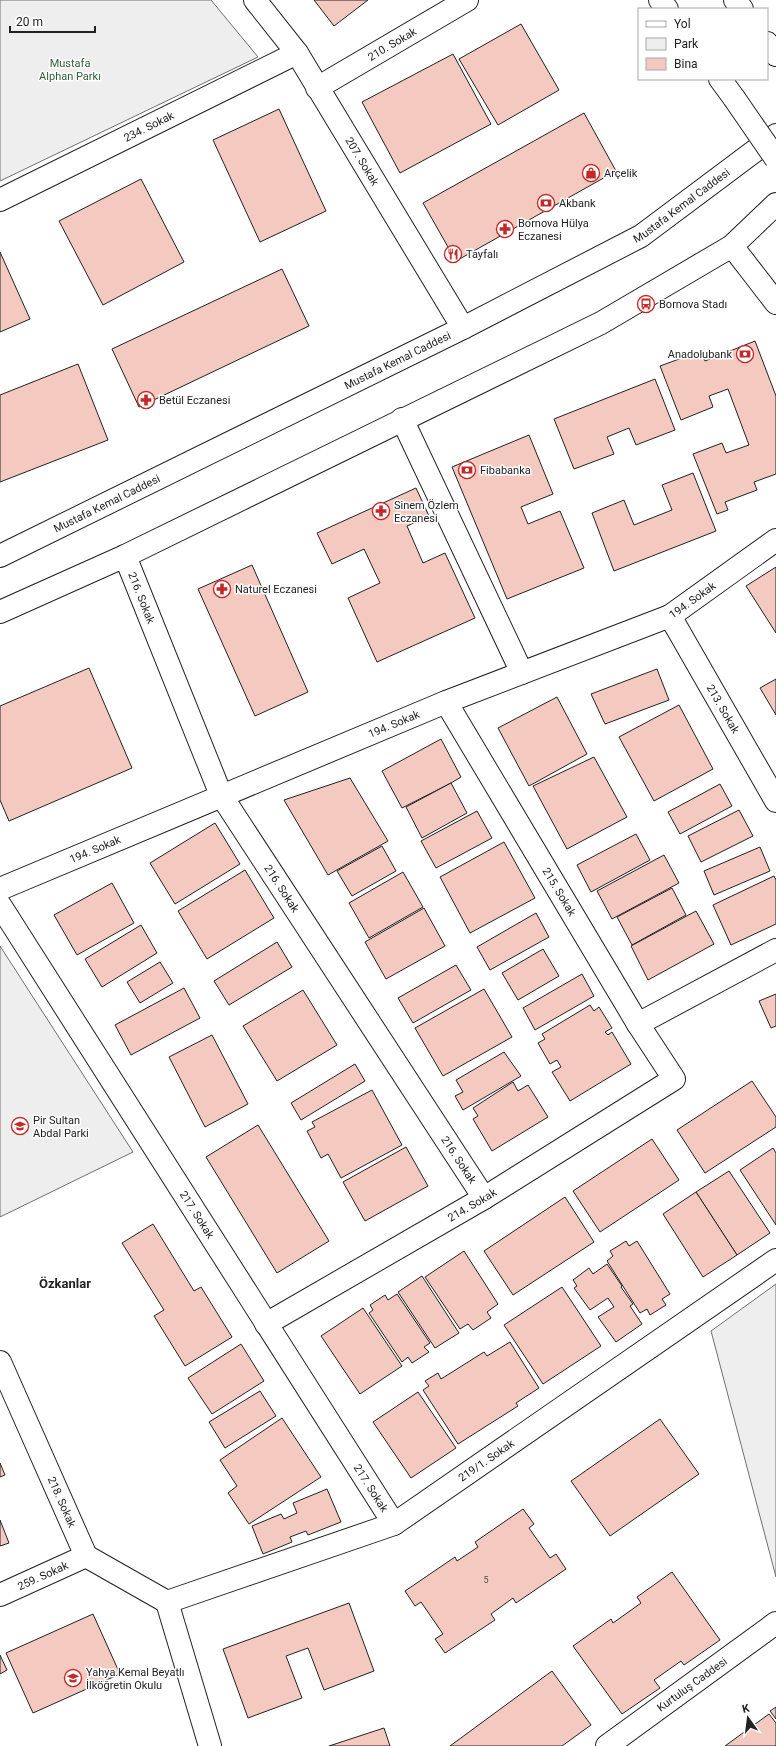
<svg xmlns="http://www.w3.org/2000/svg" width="776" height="1746" font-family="Roboto,sans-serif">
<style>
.green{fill:#eee;stroke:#6f6f6f}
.building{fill:#f3c9c0;stroke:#222}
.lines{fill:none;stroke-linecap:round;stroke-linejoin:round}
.minor-casing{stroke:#222;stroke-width:24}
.major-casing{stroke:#222;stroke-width:24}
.highway-casing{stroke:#222;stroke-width:24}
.minor{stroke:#fff;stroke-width:22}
.major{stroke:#fff;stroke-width:22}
.highway{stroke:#fff;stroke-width:22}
.highway-bridge-casing{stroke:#222;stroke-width:24;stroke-linecap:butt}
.highway-bridge{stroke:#fff;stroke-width:22}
.labels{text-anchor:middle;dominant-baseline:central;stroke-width:3;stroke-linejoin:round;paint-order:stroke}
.number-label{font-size:9px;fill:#564c4a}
.street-label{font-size:11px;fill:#222;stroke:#fff}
.park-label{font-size:11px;fill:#2f5e38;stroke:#fff}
.poi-label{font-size:11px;fill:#222;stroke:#fff;text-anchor:start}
.quarter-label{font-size:13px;font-weight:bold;fill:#222;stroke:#fff}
</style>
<rect width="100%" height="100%" fill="#fff"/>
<g class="green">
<polygon points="0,0 211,0 258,57 0,181"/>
<polygon points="0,946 133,1152 0,1217"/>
<polygon points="776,1284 776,1577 711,1331"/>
</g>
<g class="building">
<polygon points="314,0 368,0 334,26"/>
<polygon points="521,24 559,90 498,125 459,59"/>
<polygon points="453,54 491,124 400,173 362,102"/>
<polygon points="279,109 326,211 260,242 213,140"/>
<polygon points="584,113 616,171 456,261 423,203"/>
<polygon points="141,179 184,262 103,305 59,221"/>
<polygon points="0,252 30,319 0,332"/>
<polygon points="282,269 309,326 139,407 112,349"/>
<polygon points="755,341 776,396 776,474 754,482 757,490 725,502 728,510 717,514 693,454 722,443 726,453 749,445 728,389 709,396 713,407 681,420 660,366 701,351 705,361"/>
<polygon points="78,364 108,440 0,482 0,395"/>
<polygon points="655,379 675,430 636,445 629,428 607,437 614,454 574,469 554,419"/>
<polygon points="529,435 553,494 521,507 528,524 560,511 584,568 507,599 452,467"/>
<polygon points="693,473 716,531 614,571 592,513 624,500 634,525 672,510 662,485"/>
<polygon points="416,488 429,516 407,526 423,563 445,553 475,618 377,662 348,598 380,583 364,549 332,564 317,533"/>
<polygon points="252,565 308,692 255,716 198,589"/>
<polygon points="776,567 776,633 746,586"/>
<polygon points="89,668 132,768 9,821 0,800 0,706"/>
<polygon points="657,669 669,700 605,724 591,694"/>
<polygon points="776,679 776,715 760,688"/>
<polygon points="557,697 587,754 529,786 498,728"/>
<polygon points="679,705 713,769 654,801 619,737"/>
<polygon points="441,739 461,777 451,783 402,808 382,771"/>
<polygon points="594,757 627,817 567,849 533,786"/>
<polygon points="350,778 388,841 328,875 284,800"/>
<polygon points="451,783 467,813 422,838 406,807"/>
<polygon points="720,784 732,806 680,834 668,812"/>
<polygon points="739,810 753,836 701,862 688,836"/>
<polygon points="477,811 492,838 436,868 421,841"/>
<polygon points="215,823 240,864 175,904 150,863"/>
<polygon points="636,834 650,860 591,892 577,865"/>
<polygon points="504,842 535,898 470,933 440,877"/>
<polygon points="382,846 396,871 352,896 337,871"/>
<polygon points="760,847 770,871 714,895 704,871"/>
<polygon points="664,855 679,883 612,919 597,891"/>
<polygon points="245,870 274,918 207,959 178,911"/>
<polygon points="403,872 423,907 369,938 349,903"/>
<polygon points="774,876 776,880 776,924 731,945 713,905"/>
<polygon points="112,883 134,923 77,955 54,915"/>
<polygon points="672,888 686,915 632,945 617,917"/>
<polygon points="424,908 445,946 386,979 365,942"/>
<polygon points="696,911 714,944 648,980 631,946"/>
<polygon points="536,913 549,937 490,970 477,947"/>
<polygon points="141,925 157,953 102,987 85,959"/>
<polygon points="277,942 292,967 229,1005 214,981"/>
<polygon points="543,949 559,976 518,1000 502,973"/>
<polygon points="160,962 173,983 140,1003 127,982"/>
<polygon points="456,965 471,990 413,1023 398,998"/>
<polygon points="582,974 594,996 535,1030 523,1008"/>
<polygon points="184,988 200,1018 131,1055 115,1025"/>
<polygon points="484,989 512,1037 443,1076 415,1028"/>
<polygon points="303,990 337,1045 277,1081 243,1026"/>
<polygon points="776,994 776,1026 771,1028 759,1001"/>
<polygon points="590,1005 594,1011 599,1007 612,1028 605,1032 608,1035 612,1032 631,1064 570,1101 552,1072 561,1067 557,1060 550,1064 538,1043 545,1039 542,1034"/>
<polygon points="212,1035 248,1104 205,1127 169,1057"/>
<polygon points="504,1052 521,1076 463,1110 455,1096 463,1092 456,1080"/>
<polygon points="355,1064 365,1081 301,1120 291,1103"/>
<polygon points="752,1081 776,1117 776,1127 705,1173 677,1130"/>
<polygon points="513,1082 518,1091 528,1085 548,1117 492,1151 473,1119 478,1116 473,1108"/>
<polygon points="372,1090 402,1145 341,1178 328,1154 321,1158 307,1131 315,1127 312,1122"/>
<polygon points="258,1125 329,1241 277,1273 206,1157"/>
<polygon points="652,1139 679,1180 600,1232 573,1191"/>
<polygon points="406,1147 428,1186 365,1221 343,1182"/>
<polygon points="773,1148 776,1153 776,1225 740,1170"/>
<polygon points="729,1171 770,1233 737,1255 696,1192"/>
<polygon points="696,1192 737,1255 703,1277 663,1214"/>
<polygon points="565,1197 594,1242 513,1295 484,1251"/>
<polygon points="153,1224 194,1291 201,1287 232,1337 185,1366 154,1316 164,1310 122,1243"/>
<polygon points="626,1241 629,1246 637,1241 670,1294 662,1299 666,1305 650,1315 647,1309 640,1313 607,1261 613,1256 610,1251"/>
<polygon points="464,1251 498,1304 487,1312 491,1318 473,1330 468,1324 460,1329 425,1277"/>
<polygon points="607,1264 622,1286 621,1287 633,1304 630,1306 642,1324 616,1342 598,1317 614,1307 608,1298 590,1310 574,1288 577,1286 573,1280 589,1268 593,1274"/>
<polygon points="422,1276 459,1333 435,1348 398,1292"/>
<polygon points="562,1287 601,1346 543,1384 504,1325"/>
<polygon points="397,1294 430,1343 424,1347 429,1352 412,1363 408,1357 402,1362 369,1313 373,1310 370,1305 385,1295 388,1300"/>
<polygon points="363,1308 402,1366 360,1394 321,1336"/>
<polygon points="510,1342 539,1388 516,1403 518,1406 458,1444 423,1390 429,1386 425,1381 438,1373 441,1379 484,1352 487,1356"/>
<polygon points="241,1344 264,1381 212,1414 188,1378"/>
<polygon points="260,1391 276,1416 225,1448 209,1422"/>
<polygon points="418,1392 456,1448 411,1478 373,1422"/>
<polygon points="282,1418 321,1477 249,1524 228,1493 237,1486 220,1460"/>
<polygon points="660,1419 699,1474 610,1536 571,1481"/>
<polygon points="0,1463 5,1475 0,1477"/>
<polygon points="327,1489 341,1522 308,1535 306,1531 290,1537 292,1542 263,1554 252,1526 281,1514 284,1519 297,1513 293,1503"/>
<polygon points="523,1509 534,1524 529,1528 550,1558 556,1554 566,1569 516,1603 513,1598 491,1614 495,1620 445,1653 435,1639 443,1634 421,1602 415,1606 405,1591 455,1557 457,1561 478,1547 475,1542"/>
<polygon points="0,1520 9,1543 0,1546"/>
<polygon points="672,1572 720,1640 684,1665 681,1661 654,1680 660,1688 622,1714 573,1646 611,1619 613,1623 641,1603 637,1597"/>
<polygon points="349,1603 374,1671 324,1690 308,1648 286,1656 302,1698 248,1718 223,1649"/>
<polygon points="93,1614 120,1674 33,1713 6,1653"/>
<polygon points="0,1655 7,1670 0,1674"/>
<polygon points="552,1671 591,1725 562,1746 450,1746"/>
<polygon points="776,1707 776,1719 770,1711"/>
<polygon points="769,1714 776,1723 776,1746 725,1746"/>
<polygon points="384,1728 390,1746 329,1746"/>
</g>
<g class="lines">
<g class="minor-casing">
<g id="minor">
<path id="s1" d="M 255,0 L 297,53 L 463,328"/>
<path id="s2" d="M 317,88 L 467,0"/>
<path id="s3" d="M 0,200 L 297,53"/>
<polyline points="732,246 776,303"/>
<polyline points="402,419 522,673"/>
<path id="s4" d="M 125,556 L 221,795 L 484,1198"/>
<path id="s5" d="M 670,616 L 776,801"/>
<path id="s6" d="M 0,889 L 446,702 L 670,616 L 776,540"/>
<path id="s7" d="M 0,905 L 394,1524"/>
<polyline points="638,1024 776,950"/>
<path id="s8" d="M 266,1324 L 484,1198 L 674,1079 L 638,1024 L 446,702"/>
<path id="s9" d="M 0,1362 L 86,1556 L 167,1602"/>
<path id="s10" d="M 0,1595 L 86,1556"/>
<path id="s11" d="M 167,1602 L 394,1524 L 776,1260"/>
<polyline points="167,1602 210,1746"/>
<path id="s12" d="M 607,1746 L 776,1623"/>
</g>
</g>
<g class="major-casing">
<g id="major">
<path id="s13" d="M 0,556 L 463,328 L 641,236 L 776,135"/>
<polyline points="0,612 125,556 601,323 732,246 776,204"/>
</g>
</g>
<g class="highway-casing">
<g id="highway">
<polyline points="660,0 667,9"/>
<polyline points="735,0 742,9"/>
<polyline points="767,43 776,55"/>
<polyline points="720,79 734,98"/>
</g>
</g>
<use href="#minor" class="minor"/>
<use href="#major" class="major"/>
<use href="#highway" class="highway"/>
<g class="highway-bridge-casing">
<polyline id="highway-bridge" points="734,98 776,159"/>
</g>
<use href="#highway-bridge" class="highway-bridge"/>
</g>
<defs>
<g id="shop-ring" transform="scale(0.9)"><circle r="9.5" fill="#fff" stroke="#c62828" stroke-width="1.5"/><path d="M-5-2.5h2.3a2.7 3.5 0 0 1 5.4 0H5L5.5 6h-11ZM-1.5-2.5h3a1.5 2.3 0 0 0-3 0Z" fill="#c62828"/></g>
<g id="bank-ring" transform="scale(0.9)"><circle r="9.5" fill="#fff" stroke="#c62828" stroke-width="1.5"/><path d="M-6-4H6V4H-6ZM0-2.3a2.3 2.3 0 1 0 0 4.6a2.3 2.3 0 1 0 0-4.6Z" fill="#c62828"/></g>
<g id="pharmacy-ring" transform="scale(0.9)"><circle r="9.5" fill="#fff" stroke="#c62828" stroke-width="1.5"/><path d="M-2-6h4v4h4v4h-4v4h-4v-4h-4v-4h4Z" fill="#c62828"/></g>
<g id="restaurant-ring" transform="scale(0.9)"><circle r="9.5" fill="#fff" stroke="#c62828" stroke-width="1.5"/><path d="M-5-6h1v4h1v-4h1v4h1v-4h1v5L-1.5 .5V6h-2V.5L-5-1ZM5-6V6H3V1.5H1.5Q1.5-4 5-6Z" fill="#c62828"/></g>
<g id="bus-ring" transform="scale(0.9)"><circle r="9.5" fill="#fff" stroke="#c62828" stroke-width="1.5"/><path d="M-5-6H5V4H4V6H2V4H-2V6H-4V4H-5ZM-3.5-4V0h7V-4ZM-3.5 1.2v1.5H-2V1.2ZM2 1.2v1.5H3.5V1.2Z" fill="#c62828"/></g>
<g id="school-ring" transform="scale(0.9)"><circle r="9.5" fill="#fff" stroke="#c62828" stroke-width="1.5"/><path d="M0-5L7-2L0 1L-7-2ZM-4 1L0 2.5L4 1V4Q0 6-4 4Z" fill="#c62828"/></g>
</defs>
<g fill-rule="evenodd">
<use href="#shop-ring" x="591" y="173"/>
<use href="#bank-ring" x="546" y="203"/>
<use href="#pharmacy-ring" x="505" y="229"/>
<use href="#restaurant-ring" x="453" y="254"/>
<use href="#bus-ring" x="646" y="304"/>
<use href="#bank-ring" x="745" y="354"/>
<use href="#pharmacy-ring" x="146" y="400"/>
<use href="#bank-ring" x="467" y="470"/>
<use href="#pharmacy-ring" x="381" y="511"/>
<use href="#pharmacy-ring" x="222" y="589"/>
<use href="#school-ring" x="20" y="1126"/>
<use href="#school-ring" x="73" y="1678"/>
</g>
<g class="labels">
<g class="number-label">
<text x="486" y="1580">5</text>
</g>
<g class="street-label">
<text stroke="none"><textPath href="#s2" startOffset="87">210. Sokak</textPath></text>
<text stroke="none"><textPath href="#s3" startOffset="166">234. Sokak</textPath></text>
<text stroke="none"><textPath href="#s1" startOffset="194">207. Sokak</textPath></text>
<text stroke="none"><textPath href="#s13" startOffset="767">Mustafa Kemal Caddesi</textPath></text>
<text stroke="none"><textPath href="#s13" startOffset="443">Mustafa Kemal Caddesi</textPath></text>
<text stroke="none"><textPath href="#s13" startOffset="119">Mustafa Kemal Caddesi</textPath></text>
<text stroke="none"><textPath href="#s4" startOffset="45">216. Sokak</textPath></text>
<text stroke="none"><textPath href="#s6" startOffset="751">194. Sokak</textPath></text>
<text stroke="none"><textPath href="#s5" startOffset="107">213. Sokak</textPath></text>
<text stroke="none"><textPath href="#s6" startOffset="427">194. Sokak</textPath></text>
<text stroke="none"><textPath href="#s6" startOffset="103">194. Sokak</textPath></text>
<text stroke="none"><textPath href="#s4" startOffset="369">216. Sokak</textPath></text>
<text transform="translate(559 892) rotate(59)">215. Sokak</text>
<text stroke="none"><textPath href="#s4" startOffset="693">216. Sokak</textPath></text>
<text stroke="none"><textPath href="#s8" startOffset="238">214. Sokak</textPath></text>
<text stroke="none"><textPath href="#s7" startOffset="367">217. Sokak</textPath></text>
<text stroke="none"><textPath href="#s11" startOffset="352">219/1. Sokak</textPath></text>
<text stroke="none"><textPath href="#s7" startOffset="691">217. Sokak</textPath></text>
<text stroke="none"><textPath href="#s9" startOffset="153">218. Sokak</textPath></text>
<text stroke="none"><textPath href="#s10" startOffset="47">259. Sokak</textPath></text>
<text stroke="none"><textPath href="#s12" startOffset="105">Kurtuluş Caddesi</textPath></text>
</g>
<g class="park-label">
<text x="70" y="63">Mustafa<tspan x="70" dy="13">Alphan Parkı</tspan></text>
</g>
<g class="poi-label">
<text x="604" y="173">Arçelik</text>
<text x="559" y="203">Akbank</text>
<text x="518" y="223">Bornova Hülya<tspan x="518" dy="13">Eczanesi</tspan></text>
<text x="466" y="254">Tayfalı</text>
<text x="659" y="304">Bornova Stadı</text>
<text x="732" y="354" text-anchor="end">Anadolubank</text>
<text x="159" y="400">Betül Eczanesi</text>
<text x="480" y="470">Fibabanka</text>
<text x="394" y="505">Sinem Özlem<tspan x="394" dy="13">Eczanesi</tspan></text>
<text x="235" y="589">Naturel Eczanesi</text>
<text x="33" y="1120">Pir Sultan<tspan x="33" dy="13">Abdal Parki</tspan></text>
<text x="86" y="1672">Yahya Kemal Beyatlı<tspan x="86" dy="13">İlköğretin Okulu</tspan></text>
</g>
<g class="quarter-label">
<text x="65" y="1283">Özkanlar</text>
</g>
</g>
<rect x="638" y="8" width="130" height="72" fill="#ffffff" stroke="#a7a7a7"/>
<rect x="646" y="21" width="20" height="6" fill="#ffffff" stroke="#a7a7a7"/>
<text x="674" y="28" font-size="12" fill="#222222">Yol</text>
<rect x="646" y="38" width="20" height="12" fill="#eeeeee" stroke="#a7a7a7"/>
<text x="674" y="48" font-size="12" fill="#222222">Park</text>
<rect x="646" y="58" width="20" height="12" fill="#f3c9c0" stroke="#a7a7a7"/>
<text x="674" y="68" font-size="12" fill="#222222">Bina</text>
<g transform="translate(748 1718) rotate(346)" stroke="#ffffff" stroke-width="3" paint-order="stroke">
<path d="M0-3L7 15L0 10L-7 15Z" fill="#222222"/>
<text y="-6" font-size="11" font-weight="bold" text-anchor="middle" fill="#222222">K</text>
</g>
<path d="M10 26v6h85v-6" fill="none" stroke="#222222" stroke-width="2"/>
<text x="16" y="26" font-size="12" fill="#222222" stroke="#ffffff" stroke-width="3" paint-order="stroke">20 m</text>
</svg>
